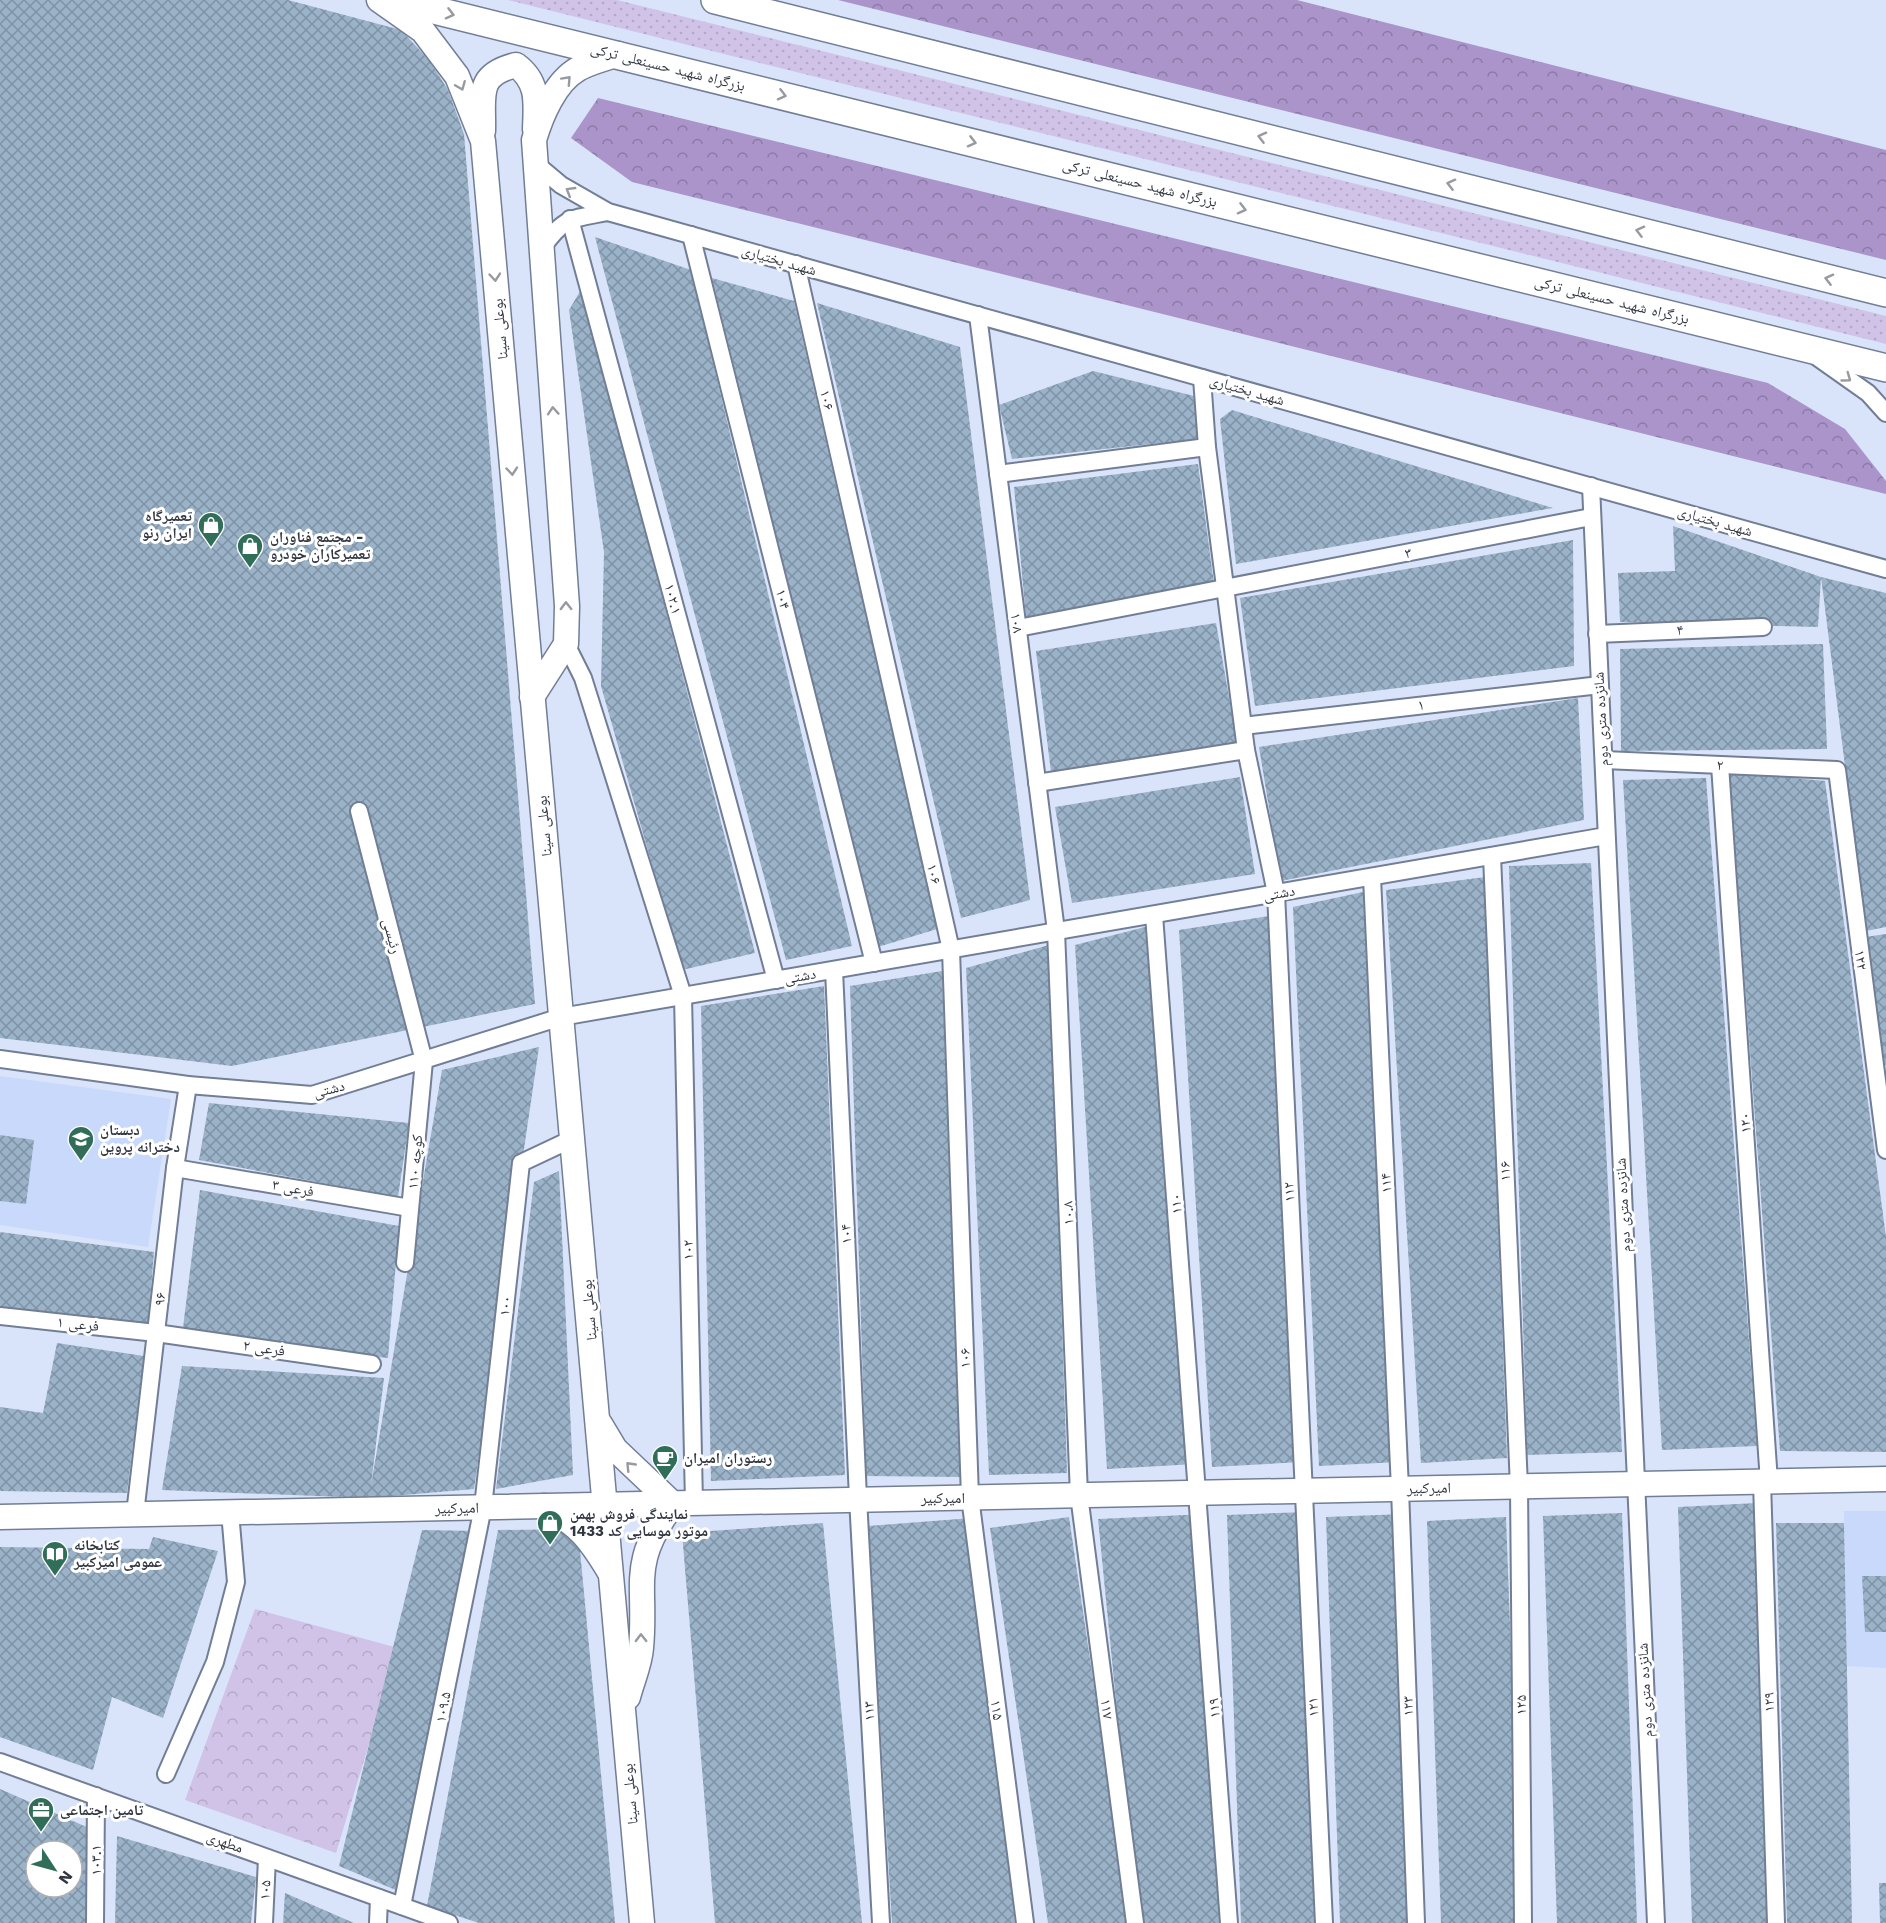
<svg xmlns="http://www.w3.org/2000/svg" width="1886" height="1923" font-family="'Work Sans','Noto Naskh Arabic',sans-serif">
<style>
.built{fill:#c8d9fb}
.grass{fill:url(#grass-dots)}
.forest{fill:url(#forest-crowns)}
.park{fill:url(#park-crowns)}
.building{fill:url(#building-cross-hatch);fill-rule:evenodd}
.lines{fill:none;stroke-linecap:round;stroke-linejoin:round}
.minor-casing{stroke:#727e96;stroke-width:20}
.secondary-casing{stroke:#727e96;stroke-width:27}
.trunk-casing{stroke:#727e96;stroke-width:30}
.minor{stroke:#fff;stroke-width:16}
.secondary{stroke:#fff;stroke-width:24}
.trunk{stroke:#fff;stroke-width:27}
.oneway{stroke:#989aa0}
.labels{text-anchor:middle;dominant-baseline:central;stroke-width:6;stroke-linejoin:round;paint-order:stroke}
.street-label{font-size:15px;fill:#313641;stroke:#fff}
.poi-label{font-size:15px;font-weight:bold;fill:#313641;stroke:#fff;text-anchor:start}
</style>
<defs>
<pattern id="grass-dots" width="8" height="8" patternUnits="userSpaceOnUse" patternTransform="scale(1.5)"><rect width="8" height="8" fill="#d1c3e7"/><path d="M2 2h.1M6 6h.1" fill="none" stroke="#b4a8c7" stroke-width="1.8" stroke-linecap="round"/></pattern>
<pattern id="forest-crowns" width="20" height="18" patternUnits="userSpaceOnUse" patternTransform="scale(1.5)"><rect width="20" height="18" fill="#aa94c9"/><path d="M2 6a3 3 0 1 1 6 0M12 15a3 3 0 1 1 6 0" fill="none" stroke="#8b7aa5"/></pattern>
<pattern id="park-crowns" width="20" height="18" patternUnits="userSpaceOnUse" patternTransform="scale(1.5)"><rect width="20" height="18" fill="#d1c3e7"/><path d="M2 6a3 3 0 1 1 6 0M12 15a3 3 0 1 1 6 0" fill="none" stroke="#b4a8c7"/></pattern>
<pattern id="building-cross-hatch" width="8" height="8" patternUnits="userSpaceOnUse" patternTransform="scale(1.5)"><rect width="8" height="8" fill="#9bb3c8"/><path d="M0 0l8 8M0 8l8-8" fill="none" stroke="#7f92a4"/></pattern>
</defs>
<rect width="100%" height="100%" fill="#d9e4fa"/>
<g class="built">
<polygon points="0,1076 171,1099 148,1247 0,1225"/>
<polygon points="1844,1511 1886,1511 1886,1668 1847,1666"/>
</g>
<polygon class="grass" points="508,0 617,0 1886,316 1886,344"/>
<g class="forest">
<polygon points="838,0 1297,0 1886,150 1886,260"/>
<polygon points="598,98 1768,383 1845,429 1886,481 1886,494 632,182 571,138"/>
</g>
<polygon class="park" points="255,1609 398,1648 336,1853 185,1800"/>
<g class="building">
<polygon points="0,0 288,0 401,30 429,60 448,90 464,134 535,1004 232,1066 0,1038"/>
<polygon points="595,237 691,270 852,946 786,960"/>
<polygon points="712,278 794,301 937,929 878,947"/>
<polygon points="582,288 755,953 682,970 601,686 604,552 569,310"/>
<polygon points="817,303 960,347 1030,900 961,918"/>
<polygon points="1093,371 1194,396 1198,439 1012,459 999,405"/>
<polygon points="1232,410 1553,508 1236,564 1220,419"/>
<polygon points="1198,464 1214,584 1026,617 1014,487"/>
<polygon points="1673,526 1821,577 1886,593 1886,927 1866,931 1821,577 1818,627 1620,622 1618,573 1675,571"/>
<polygon points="1573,540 1574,666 1255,706 1240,598"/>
<polygon points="1216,623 1237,743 1051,772 1036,651"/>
<polygon points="1823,644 1827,749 1621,751 1620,649"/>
<polygon points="1578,698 1584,820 1281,881 1259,747"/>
<polygon points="1729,772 1825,781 1886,1237 1886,1452 1780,1451"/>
<polygon points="1240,777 1255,874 1072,903 1055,807"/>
<polygon points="1706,778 1757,1446 1662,1450 1623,780"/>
<polygon points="1591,863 1622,1452 1527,1455 1509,866"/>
<polygon points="1485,877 1507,1458 1421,1463 1386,890"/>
<polygon points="1363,892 1399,1462 1319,1466 1293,907"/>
<polygon points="1269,916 1301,1462 1212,1467 1179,930"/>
<polygon points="1145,927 1196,1464 1107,1469 1075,945"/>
<polygon points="1886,934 1886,1065 1884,1066 1865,937"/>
<polygon points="1049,945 1067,1473 989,1475 966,968"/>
<polygon points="942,971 960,1477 866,1476 850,986"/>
<polygon points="824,986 845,1475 711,1481 701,1006"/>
<polygon points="539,1047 474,1489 369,1498 162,1490 182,1366 384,1378 371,1485 442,1070"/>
<polygon points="209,1103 409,1123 398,1197 199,1160"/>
<polygon points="0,1135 34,1140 26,1204 0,1201"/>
<polygon points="559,1171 573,1475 496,1489 534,1182"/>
<polygon points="200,1190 399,1226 388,1358 182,1336"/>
<polygon points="0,1232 154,1252 148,1324 0,1308"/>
<polygon points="57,1343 144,1356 127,1493 0,1491 0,1407 43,1413"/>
<polygon points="1757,1503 1772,1923 1692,1923 1678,1507"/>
<polygon points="1306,1512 1320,1923 1241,1923 1227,1515"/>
<polygon points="1622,1513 1637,1923 1557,1923 1543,1516"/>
<polygon points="1207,1514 1222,1923 1138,1923 1098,1519"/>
<polygon points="1405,1514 1420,1923 1340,1923 1326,1517"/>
<polygon points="1069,1517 1129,1923 1048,1923 990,1528"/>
<polygon points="1506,1517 1521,1923 1441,1923 1427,1521"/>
<polygon points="972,1518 1015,1923 892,1923 868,1526"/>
<polygon points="823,1523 862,1923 715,1923 682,1533"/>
<polygon points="1776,1523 1844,1523 1852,1923 1787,1923"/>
<polygon points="578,1529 615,1923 479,1923 427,1906 498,1530"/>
<polygon points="422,1530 478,1531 405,1894 339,1866"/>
<polygon points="153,1537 218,1551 163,1718 112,1697 93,1770 0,1737 0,1547 149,1549"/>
<polygon points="1862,1576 1886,1576 1886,1632 1865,1632"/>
<path d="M 0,1789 L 89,1828 L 86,1923 L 0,1923 ZM 36,1851 L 72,1851 L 72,1887 L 36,1887 Z"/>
<polygon points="117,1836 256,1877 251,1923 115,1923"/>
<polygon points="1879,1883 1886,1883 1886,1923 1880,1923"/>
<polygon points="285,1893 354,1923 283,1923"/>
</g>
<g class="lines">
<g class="minor-casing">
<g id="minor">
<polyline points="536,164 561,185 608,212 1886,569"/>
<polyline points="570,219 776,980"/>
<polyline points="691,235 874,963"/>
<path d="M 542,248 C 565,216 571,219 608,212"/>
<polyline points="796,264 951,950 970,1497 1025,1923"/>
<polyline points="978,315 1056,931 1079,1495 1135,1923"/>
<polyline points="1817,357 1868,393 1886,413"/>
<polyline points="1202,378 1207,447 1246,750 1276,893 1324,1923"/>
<polyline points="998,474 1207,447"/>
<polyline points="1591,486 1656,1923"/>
<polyline points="1018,628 1591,517"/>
<polyline points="1597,634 1763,627"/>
<polyline points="566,644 583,678 683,996 694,1503"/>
<polyline points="1243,726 1600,685"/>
<polyline points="1604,760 1837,770 1886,1150"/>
<polyline points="1720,765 1769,1482"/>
<polyline points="1037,783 1246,750"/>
<polyline points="359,811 424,1061 405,1263"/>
<polyline points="1492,856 1519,1487 1523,1923"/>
<polyline points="1372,877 1400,1489 1416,1923"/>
<polyline points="1154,915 1229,1923"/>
<polyline points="834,970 858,1498 881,1923"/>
<polyline points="0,1059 188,1085 312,1095 561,1017 1606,836"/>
<polyline points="175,1168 410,1208"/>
<polyline points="0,1316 156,1333 372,1364"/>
<polyline points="1762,1482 1776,1923"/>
<polyline points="135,1514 175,1168 188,1085"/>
<polyline points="0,1762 449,1923"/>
<polyline points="166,1774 215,1662 236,1582 230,1512"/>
<polyline points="402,1906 483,1507 521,1163 574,1138"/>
<polyline points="95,1923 96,1796"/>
<polyline points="264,1923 267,1858"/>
<polyline points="378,1923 379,1898"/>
</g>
</g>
<g class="secondary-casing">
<g id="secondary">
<polyline points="379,0 423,31 457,76 483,141 642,1923"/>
<path d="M 483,131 C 484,95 475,75 516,65 C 539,82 536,102 535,129"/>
<path d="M 532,697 L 566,644 L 567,606 L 534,140 C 541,116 555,82 578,69 C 590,62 605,59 618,54"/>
<path d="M 600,1424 L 615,1449 L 673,1504 C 628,1565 647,1582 641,1648 C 640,1664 632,1681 628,1697"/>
<path d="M 544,1506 C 579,1525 589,1538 609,1571"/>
<polyline points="0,1517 1886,1479"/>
</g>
</g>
<g class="trunk-casing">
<g id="trunk">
<polyline points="393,0 1886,368"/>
<polyline points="715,0 1886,293"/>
</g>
</g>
<use href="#minor" class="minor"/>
<use href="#secondary" class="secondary"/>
<use href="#trunk" class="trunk"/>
</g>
<defs><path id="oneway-chevron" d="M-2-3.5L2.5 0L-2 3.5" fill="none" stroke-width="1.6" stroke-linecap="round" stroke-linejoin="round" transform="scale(1.5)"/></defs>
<g class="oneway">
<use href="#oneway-chevron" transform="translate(450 14) rotate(14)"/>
<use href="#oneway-chevron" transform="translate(567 80) rotate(-47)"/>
<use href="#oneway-chevron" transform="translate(461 86) rotate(68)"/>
<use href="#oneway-chevron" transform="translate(782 95) rotate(14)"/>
<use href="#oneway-chevron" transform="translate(1262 137) rotate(-166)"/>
<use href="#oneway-chevron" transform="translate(972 142) rotate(14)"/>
<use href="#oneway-chevron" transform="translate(1451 184) rotate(-166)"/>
<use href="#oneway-chevron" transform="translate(570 191) rotate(-149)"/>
<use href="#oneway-chevron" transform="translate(1242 209) rotate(14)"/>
<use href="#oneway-chevron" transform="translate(1640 231) rotate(-166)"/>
<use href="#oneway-chevron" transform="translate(495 277) rotate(85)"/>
<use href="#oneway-chevron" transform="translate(1829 279) rotate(-166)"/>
<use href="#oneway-chevron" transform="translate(1847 378) rotate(36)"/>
<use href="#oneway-chevron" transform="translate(553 411) rotate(-94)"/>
<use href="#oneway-chevron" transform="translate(512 471) rotate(85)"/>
<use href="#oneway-chevron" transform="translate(566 606) rotate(-91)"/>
<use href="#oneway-chevron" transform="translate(630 1466) rotate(-134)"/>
<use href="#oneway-chevron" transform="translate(641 1638) rotate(-91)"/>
</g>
<defs>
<g id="shop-pin" transform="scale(1.35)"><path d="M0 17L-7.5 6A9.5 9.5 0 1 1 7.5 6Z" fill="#316e5a" stroke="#fff"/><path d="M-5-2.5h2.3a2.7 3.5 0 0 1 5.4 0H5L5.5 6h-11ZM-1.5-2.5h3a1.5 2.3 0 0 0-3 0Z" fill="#fff"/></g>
<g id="school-pin" transform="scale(1.35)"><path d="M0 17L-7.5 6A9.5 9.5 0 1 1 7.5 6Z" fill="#316e5a" stroke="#fff"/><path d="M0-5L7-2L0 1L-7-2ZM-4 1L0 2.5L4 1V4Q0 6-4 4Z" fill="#fff"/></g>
<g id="cafe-pin" transform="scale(1.35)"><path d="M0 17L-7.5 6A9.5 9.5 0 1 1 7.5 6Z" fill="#316e5a" stroke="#fff"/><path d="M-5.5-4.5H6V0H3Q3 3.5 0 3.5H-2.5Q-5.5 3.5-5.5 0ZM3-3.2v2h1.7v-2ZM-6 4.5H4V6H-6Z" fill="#fff"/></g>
<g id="library-pin" transform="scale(1.35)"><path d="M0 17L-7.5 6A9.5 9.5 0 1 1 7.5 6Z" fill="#316e5a" stroke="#fff"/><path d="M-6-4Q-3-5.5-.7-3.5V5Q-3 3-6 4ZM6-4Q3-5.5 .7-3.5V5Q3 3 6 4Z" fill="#fff"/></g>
<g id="office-pin" transform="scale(1.35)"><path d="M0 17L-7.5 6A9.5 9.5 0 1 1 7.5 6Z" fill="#316e5a" stroke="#fff"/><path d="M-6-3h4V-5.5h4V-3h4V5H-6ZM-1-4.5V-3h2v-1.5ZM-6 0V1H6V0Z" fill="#fff"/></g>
</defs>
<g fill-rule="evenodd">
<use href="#shop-pin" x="211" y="525"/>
<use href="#shop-pin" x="250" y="546"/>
<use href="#school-pin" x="81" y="1139"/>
<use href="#cafe-pin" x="665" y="1458"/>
<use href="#shop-pin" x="550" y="1523"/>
<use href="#library-pin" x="55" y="1554"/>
<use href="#office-pin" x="41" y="1810"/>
</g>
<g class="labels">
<g class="street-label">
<text transform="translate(668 67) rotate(14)">بزرگراه شهید حسینعلی ترکی</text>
<text transform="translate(1140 183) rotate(14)">بزرگراه شهید حسینعلی ترکی</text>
<text transform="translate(779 260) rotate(16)">شهید بختیاری</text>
<text transform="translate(1612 300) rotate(14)">بزرگراه شهید حسینعلی ترکی</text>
<text transform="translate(500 329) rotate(-95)">بوعلی سینا</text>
<text transform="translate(1247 390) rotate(16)">شهید بختیاری</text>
<text transform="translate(827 400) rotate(77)">۱۰۶</text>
<text transform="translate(1715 521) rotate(16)">شهید بختیاری</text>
<text transform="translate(1408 553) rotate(-11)">۳</text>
<text transform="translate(673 599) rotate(75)">۱۰۲.۱</text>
<text transform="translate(783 599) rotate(76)">۱۰۴</text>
<text transform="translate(1017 623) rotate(83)">۱۰۸</text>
<text transform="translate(1680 630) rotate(-2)">۴</text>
<text transform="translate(1421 705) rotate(-7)">۱</text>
<text transform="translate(1601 719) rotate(-93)">شانزده متری دوم</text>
<text transform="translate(1720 765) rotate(2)">۲</text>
<text transform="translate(544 826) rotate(-95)">بوعلی سینا</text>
<text transform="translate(934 874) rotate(77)">۱۰۶</text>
<text transform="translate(1279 893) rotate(-10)">دشتی</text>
<text transform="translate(392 936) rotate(75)">رئیسی</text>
<text transform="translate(1861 960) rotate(83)">۱۲۲</text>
<text transform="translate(800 976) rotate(-10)">دشتی</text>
<text transform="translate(329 1089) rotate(-14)">دشتی</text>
<text transform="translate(1745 1123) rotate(-94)">۱۲۰</text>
<text transform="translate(415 1162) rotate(-85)">کوچه ۱۱۰</text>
<text transform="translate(1505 1171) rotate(-92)">۱۱۶</text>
<text transform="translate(1386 1183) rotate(-93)">۱۱۴</text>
<text transform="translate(293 1188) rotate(10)">فرعی ۳</text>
<text transform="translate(1289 1192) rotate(-93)">۱۱۲</text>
<text transform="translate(1176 1204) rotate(-94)">۱۱۰</text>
<text transform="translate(1623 1205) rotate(-93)">شانزده متری دوم</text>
<text transform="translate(1068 1213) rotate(-92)">۱۰.۸</text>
<text transform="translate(846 1234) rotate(-93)">۱۰۴</text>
<text transform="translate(688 1250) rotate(-91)">۱۰۲</text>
<text transform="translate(160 1299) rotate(-84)">۹۶</text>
<text transform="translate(505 1306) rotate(-84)">۱۰۰</text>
<text transform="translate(589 1310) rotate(-95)">بوعلی سینا</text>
<text transform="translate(78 1324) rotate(6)">فرعی ۱</text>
<text transform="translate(264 1348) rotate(8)">فرعی ۲</text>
<text transform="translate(965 1358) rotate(-92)">۱۰۶</text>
<text transform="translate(1429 1488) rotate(-1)">امیرکبیر</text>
<text x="943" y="1498">امیرکبیر</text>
<text transform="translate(457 1508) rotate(-1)">امیرکبیر</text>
<text transform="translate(1645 1690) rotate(-93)">شانزده متری دوم</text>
<text transform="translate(1769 1702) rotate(-92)">۱۲۹</text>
<text transform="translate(1521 1705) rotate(-91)">۱۲۵</text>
<text transform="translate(1408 1706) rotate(-92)">۱۲۳</text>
<text transform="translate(443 1707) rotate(-79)">۱۰۹.۵</text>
<text transform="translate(1313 1707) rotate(-93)">۱۲۱</text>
<text transform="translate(1214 1708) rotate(-94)">۱۱۹</text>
<text transform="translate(1107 1709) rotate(83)">۱۱۷</text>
<text transform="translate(997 1710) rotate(83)">۱۱۵</text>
<text transform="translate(869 1711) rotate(-93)">۱۱۳</text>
<text transform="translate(630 1794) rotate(-95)">بوعلی سینا</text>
<text transform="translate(225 1842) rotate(20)">مطهری</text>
<text transform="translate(96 1860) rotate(-90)">۱۰۳.۱</text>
<text transform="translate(265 1890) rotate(-87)">۱۰۵</text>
</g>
<g class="poi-label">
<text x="192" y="516" text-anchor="end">تعمیرگاه<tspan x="192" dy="17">ایران رنو</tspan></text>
<text x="270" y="537">مجتمع فناوران -<tspan x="270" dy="17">تعمیرکاران خودرو</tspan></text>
<text x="100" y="1130">دبستان<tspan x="100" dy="17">دخترانه پروین</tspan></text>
<text x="684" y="1458">رستوران امیران</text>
<text x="570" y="1514">نمایندگی فروش بهمن<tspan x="570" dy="17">موتور موسایی کد 1433</tspan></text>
<text x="74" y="1545">کتابخانه<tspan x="74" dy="17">عمومی امیرکبیر</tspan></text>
<text x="60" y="1810">تامین اجتماعی</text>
</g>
</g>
<g transform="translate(54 1869) rotate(126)"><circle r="28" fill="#ffffff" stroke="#adafb3" stroke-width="1.5"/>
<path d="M0-4.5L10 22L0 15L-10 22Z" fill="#316e5a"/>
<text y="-9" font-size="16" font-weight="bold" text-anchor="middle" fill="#313641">N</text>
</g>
</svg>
